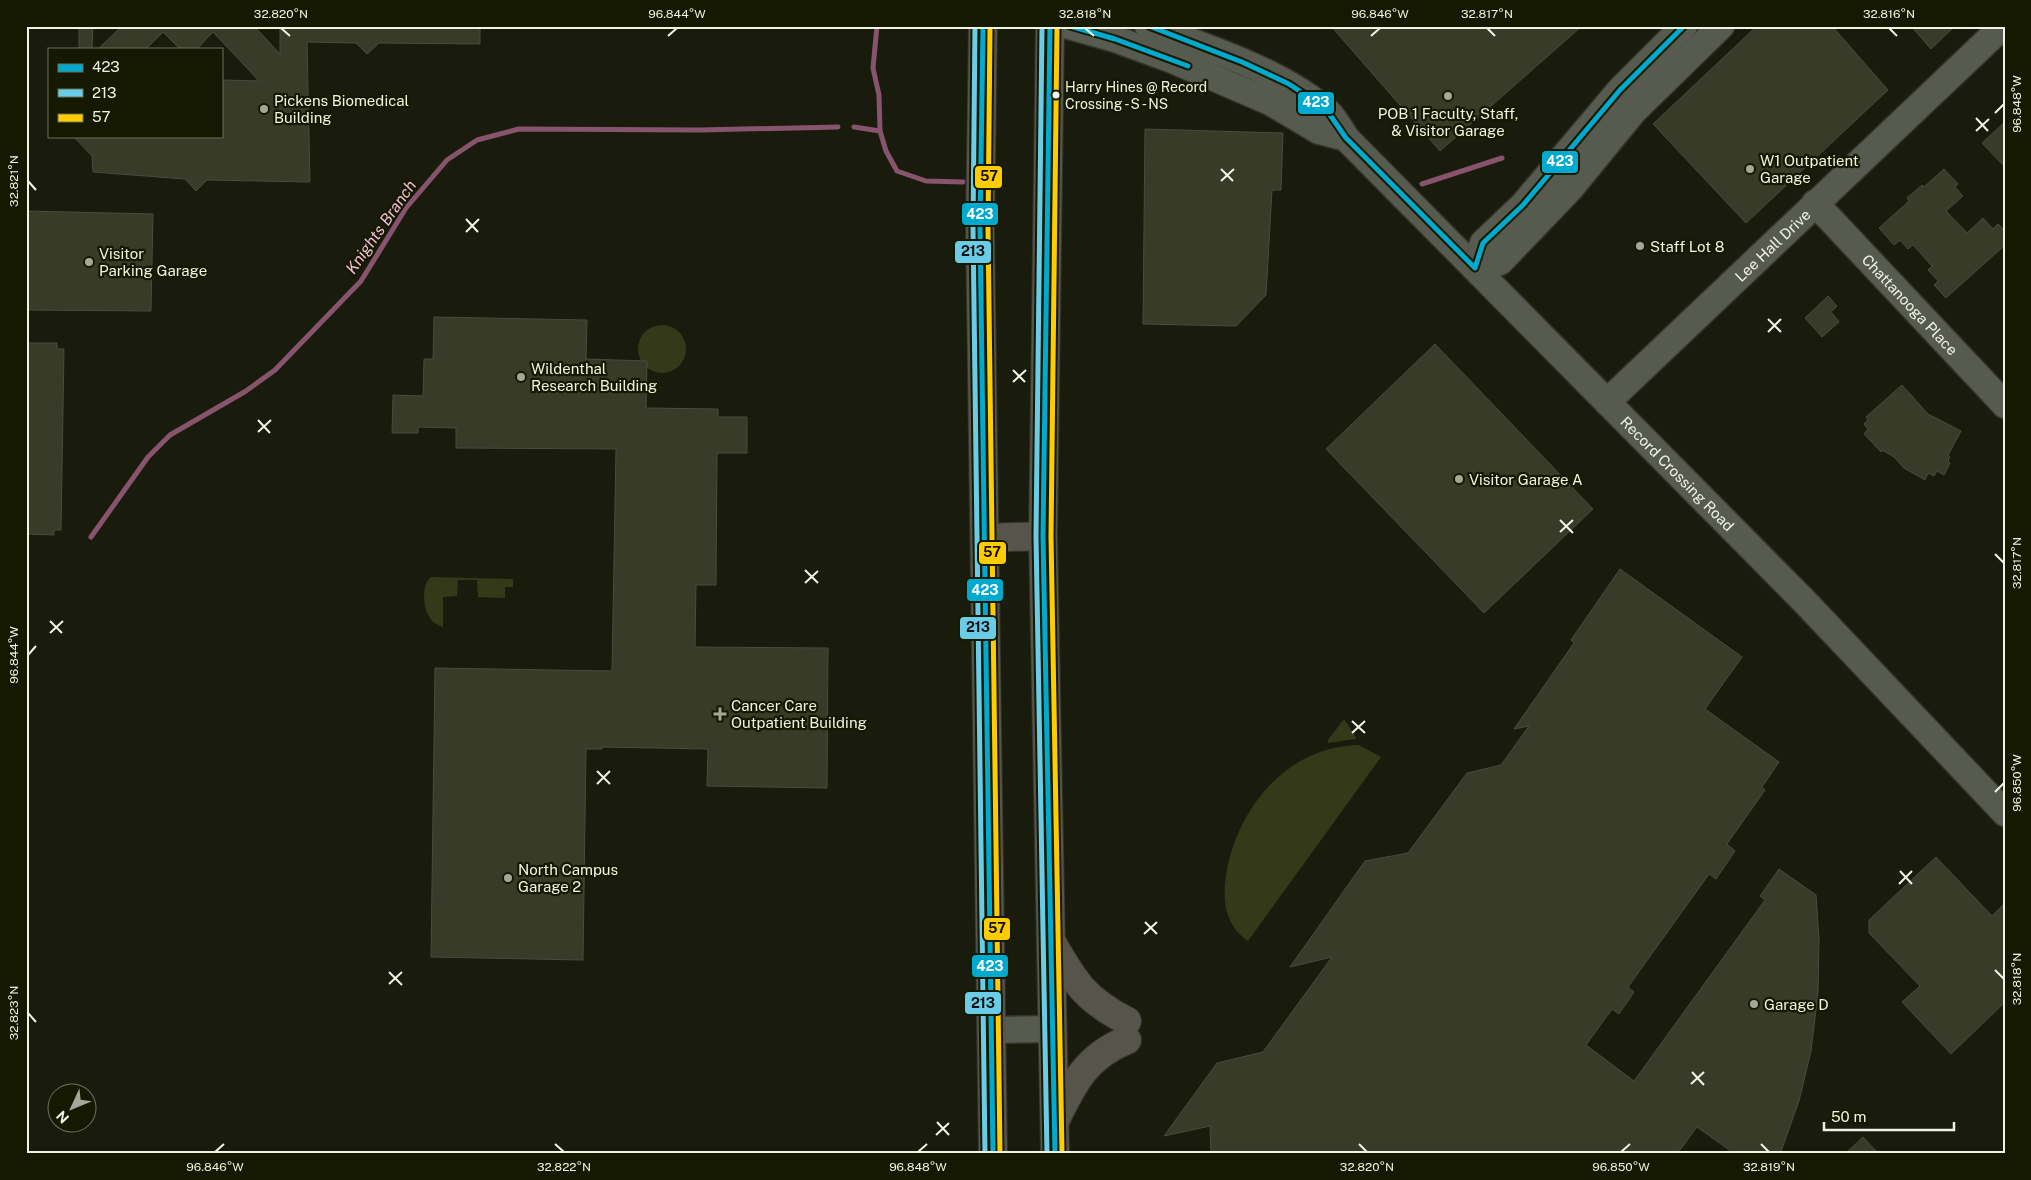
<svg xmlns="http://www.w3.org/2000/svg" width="2031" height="1180" font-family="'Public Sans',sans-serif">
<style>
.green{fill:#343a19}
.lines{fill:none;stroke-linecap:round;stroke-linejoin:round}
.stream{stroke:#88536c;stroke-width:5}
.building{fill:#383b27;stroke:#494c3e}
.minor-casing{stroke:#33342b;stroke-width:29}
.major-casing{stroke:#33342b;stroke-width:30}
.minor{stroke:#575a4e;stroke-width:26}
.major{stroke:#57544c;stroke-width:28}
.bus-1-casing{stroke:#141900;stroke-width:9}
.bus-2-casing{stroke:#141900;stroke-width:9}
.bus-3-casing{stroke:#141900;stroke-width:9}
.bus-1{stroke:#00a9ce;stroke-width:5}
.bus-2{stroke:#6bcce7;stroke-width:5}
.bus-3{stroke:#fc0;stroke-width:5}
.ticks{fill:none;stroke:#f0f4e3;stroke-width:2}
.bus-dot{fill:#f0f4e3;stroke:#141900;stroke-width:2}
.poi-dot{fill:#a5a898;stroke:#141900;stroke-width:2}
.labels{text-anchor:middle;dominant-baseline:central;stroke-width:4.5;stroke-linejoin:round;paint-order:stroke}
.bus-label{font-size:14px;fill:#f0f4e3;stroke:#141900;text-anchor:start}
.poi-label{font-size:15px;fill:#f0f4e3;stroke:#141900;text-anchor:start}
.street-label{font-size:15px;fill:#f0f4e3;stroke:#141900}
.water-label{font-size:16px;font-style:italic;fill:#f4bdd7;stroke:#141900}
.line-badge{stroke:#141900;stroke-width:2}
.badge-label{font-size:14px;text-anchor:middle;font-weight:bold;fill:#fff}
.pale-badge-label{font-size:14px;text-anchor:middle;font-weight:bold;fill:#111}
.neatline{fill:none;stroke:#f0f4e3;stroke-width:2}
.ticks-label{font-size:12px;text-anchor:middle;fill:#f0f4e3}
</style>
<rect width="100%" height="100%" fill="#191c0c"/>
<g class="green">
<circle cx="662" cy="349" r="24"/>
<path d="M 431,577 L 513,579 L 513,587 L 505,587 L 505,598 L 478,597 L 477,580 L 458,580 L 457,596 L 443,597 L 443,627 C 438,625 433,623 430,618 C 423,609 421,584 431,577 Z"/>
<polygon points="1344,719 1356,737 1355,739 1328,743 1328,740"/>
<path d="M 1359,745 L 1381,757 L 1248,941 C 1226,926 1222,902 1226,876 C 1236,809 1287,746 1359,745 Z"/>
</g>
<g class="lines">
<g class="stream">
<polyline points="877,26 873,68 879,95 880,131"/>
<polyline points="854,127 880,131 886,151 897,171 926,181 963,182"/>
<polyline points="1422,184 1502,158"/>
<polyline points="91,537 148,457 170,435 246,391 275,370 361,281 406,208 447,160 477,140 519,129 699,130 838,127"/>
</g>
</g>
<g class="building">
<polygon points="79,26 93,26 92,49 79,49"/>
<polygon points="122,26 254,26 280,54 280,26 480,26 480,44 379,43 367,54 356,43 307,42 310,182 207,180 196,191 185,179 93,172 92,156 73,136 221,136 221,80 259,81 213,32 197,49 180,49 163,32 146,49 98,49"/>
<polygon points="1331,26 1582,26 1440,151"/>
<polygon points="1757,26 1832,26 1888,90 1746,223 1653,124"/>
<polygon points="1911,26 1955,26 1931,49"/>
<polygon points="2005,122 2005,167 1982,143"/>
<polygon points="1145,129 1283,133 1281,190 1272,190 1266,295 1236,326 1143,324"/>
<polygon points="1944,169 1958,184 1955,187 1963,196 1946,211 1967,233 1983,218 1993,229 1998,224 2005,231 2005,245 1946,298 1934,285 1938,281 1928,270 1932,266 1913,245 1908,249 1900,240 1894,245 1879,228 1909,201 1907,198 1922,185 1924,187"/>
<polygon points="26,211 153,214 151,311 26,310"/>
<polygon points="1828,296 1837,306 1831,312 1839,322 1822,337 1805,318"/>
<polygon points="434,317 587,320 586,359 647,361 646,408 718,409 718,417 747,417 747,453 717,453 716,585 696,585 695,647 828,648 827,788 707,786 708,749 602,747 602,749 586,749 583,960 431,957 435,668 612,671 616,449 456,448 456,428 418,427 418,433 392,433 393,395 423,396 424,359 433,359"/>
<polygon points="26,343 57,343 57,349 64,349 61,530 54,530 54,535 26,534"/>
<polygon points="1435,344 1593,509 1484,613 1326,449"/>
<polygon points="1902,385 1928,414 1961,431 1948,455 1950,457 1948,461 1950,463 1944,475 1937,471 1934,476 1928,473 1925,480 1904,468 1894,457 1882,450 1881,452 1864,434 1868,429 1864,424 1868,420 1866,417"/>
<polygon points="1620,569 1742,657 1705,709 1779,762 1762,787 1765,790 1727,844 1735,851 1716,879 1709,874 1628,987 1634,992 1619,1014 1612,1009 1586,1045 1634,1081 1765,900 1760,896 1779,869 1816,895 1819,939 1818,993 1811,1051 1799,1101 1780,1154 1735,1154 1697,1127 1677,1154 1211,1154 1210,1126 1164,1136 1217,1063 1263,1052 1332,957 1290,967 1365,861 1408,853 1467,773 1501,765 1529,726 1514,729 1574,643 1571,640"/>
<polygon points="1936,857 1992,916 2005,903 2005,1002 1951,1054 1902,1002 1920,986 1869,933 1869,920"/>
<polygon points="1863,1137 1879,1154 1845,1154"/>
</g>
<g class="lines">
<g class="minor-casing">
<g id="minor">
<polyline points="1069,26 1115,39 1170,59 1270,102 1319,131 1346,138"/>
<path id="s1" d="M 1148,26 C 1204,46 1284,72 1328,112 C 1335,119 1341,130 1346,138 L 1805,602 L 2005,813"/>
<path id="s2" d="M 1815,203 L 2005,405"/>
<polyline points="1475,268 1500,262 1570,189 1633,112 1721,26"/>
<polyline points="1475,268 1483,243 1523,205 1620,90 1684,26"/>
<path id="s3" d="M 1607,402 L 2003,26"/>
<polyline points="991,1030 1052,1029"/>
</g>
</g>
<g class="major-casing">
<g id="major">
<polyline points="983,26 980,228 993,1154"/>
<polyline points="1050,26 1043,536 1055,1154"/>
<polyline points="985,538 1043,536"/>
<path d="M 1051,941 C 1074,981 1084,999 1127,1021"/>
<path d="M 1056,1119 C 1074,1082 1087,1056 1127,1040"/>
</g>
</g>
<use href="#minor" class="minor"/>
<use href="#major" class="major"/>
<g class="bus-1-casing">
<g id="bus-1">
<polyline points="983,26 980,228 993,1154"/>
<polyline points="1050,26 1043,536 1055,1154"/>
<polyline points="1070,26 1115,39 1188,66"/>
<polyline points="1149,26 1242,62 1289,84 1310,98 1328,112 1346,138 1475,268 1483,243 1523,205 1620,90 1684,26"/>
</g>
</g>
<g class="bus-2-casing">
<g id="bus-2">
<polyline points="975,26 973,228 985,1154"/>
<polyline points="1042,26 1036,536 1047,1154"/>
</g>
</g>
<g class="bus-3-casing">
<g id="bus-3">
<polyline points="990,26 988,228 1000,1154"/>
<polyline points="1057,26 1051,536 1062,1154"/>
</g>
</g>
<use href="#bus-1" class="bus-1"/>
<use href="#bus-2" class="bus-2"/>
<use href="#bus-3" class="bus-3"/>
</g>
<path class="ticks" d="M 281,28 L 290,36M 1085,28 L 1094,36M 1487,28 L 1495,36M 1889,28 L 1897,36M 668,36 L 677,28M 1371,36 L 1380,28M 1995,113 L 2004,104M 1976,118 L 1988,131M 1976,131 L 1989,119M 1221,169 L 1233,181M 28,181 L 36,190M 1221,181 L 1234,169M 466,219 L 478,232M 466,232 L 479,219M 1768,319 L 1781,332M 1768,332 L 1781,319M 1013,370 L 1025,382M 1013,382 L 1026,370M 258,420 L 270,433M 258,432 L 271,420M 1560,520 L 1573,533M 1560,532 L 1573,520M 1995,554 L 2004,563M 805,570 L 818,583M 805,583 L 818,571M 50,621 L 62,633M 50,633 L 63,621M 28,655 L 36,646M 1352,721 L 1365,733M 1352,733 L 1365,721M 597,771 L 610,784M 597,784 L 610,771M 1995,792 L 2004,783M 1900,871 L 1912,884M 1899,884 L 1912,871M 1145,922 L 1157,934M 1144,934 L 1157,922M 1995,970 L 2004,979M 389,972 L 402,985M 389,984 L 402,972M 28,1013 L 36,1022M 1692,1072 L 1704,1085M 1691,1084 L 1704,1072M 937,1122 L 949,1135M 936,1135 L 949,1123M 555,1144 L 564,1152M 1359,1144 L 1367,1152M 1761,1144 L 1769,1152M 215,1152 L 224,1144M 918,1152 L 927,1144M 1621,1152 L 1630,1144"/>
<circle class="bus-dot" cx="1056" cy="95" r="4.5"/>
<g class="poi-dot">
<circle cx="1448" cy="96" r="5"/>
<circle cx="264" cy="109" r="5"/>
<circle cx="1750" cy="169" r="5"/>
<circle cx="1640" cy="246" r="5"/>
<circle cx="89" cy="262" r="5"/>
<circle cx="521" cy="377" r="5"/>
<circle cx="1459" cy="479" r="5"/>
<path d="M717.5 706.5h5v5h5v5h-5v5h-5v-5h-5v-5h5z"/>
<circle cx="508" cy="878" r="5"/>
<circle cx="1754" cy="1004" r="5"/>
</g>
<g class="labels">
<g class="bus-label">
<text x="1065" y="87">Harry Hines @ Record<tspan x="1065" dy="17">Crossing - S - NS</tspan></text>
</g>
<g class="poi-label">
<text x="274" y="100">Pickens Biomedical<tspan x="274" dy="17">Building</tspan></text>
<text x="1448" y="113" text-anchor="middle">POB 1 Faculty, Staff,<tspan x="1448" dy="17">&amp; Visitor Garage</tspan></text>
<text x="1760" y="160">W1 Outpatient<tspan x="1760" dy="17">Garage</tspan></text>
<text x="1650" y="246">Staff Lot 8</text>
<text x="99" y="253">Visitor<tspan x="99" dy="17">Parking Garage</tspan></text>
<text x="531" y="368">Wildenthal<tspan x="531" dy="17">Research Building</tspan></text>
<text x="1469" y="479">Visitor Garage A</text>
<text x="731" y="705">Cancer Care<tspan x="731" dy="17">Outpatient Building</tspan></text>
<text x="518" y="869">North Campus<tspan x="518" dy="17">Garage 2</tspan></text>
<text x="1764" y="1004">Garage D</text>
</g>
<g class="street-label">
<text stroke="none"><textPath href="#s3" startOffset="228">Lee Hall Drive</textPath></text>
<text stroke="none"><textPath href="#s2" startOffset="139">Chattanooga Place</textPath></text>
<text stroke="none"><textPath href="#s1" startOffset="704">Record Crossing Road</textPath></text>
</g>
<g class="water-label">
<text transform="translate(381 227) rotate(-55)">Knights Branch</text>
</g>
</g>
<g class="line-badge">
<rect x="1297" y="91" width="38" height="24" rx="5" fill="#00a9ce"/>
<rect x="1541" y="150" width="38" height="24" rx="5" fill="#00a9ce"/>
<rect x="974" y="165" width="29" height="24" rx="5" fill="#fc0"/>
<rect x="961" y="202" width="38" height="24" rx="5" fill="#00a9ce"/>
<rect x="954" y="240" width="38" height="24" rx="5" fill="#6bcce7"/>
<rect x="978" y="541" width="29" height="24" rx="5" fill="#fc0"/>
<rect x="966" y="578" width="38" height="24" rx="5" fill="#00a9ce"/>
<rect x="959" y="616" width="38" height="24" rx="5" fill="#6bcce7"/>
<rect x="983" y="917" width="28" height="24" rx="5" fill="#fc0"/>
<rect x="971" y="954" width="38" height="24" rx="5" fill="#00a9ce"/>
<rect x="964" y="991" width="38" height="24" rx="5" fill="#6bcce7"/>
</g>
<g class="badge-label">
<text x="1316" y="107">423</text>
<text x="1560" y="166">423</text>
<text x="980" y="219">423</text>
<text x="985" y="595">423</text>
<text x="990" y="971">423</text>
</g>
<g class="pale-badge-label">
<text x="989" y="181">57</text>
<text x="973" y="256">213</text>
<text x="992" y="557">57</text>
<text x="978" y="632">213</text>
<text x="997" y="933">57</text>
<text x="983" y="1008">213</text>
</g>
<rect width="2031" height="1180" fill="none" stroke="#141900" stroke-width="55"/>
<rect x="48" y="48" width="175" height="90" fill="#141900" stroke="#6c715b"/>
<rect x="58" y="64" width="25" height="8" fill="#00a9ce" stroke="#6c715b"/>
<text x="92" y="72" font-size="15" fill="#f0f4e3">423</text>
<rect x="58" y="89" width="25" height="8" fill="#6bcce7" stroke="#6c715b"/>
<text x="92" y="98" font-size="15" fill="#f0f4e3">213</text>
<rect x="58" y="114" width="25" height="8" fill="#ffcc00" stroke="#6c715b"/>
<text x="92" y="122" font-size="15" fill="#f0f4e3">57</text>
<g transform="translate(72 1108) rotate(226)"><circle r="24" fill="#141900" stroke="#6c715b"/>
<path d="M0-4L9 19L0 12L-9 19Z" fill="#a5a898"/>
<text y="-8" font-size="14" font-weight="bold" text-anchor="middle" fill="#f0f4e3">N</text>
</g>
<path d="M1824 1122v8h130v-8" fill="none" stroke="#f0f4e3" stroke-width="2.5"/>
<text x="1831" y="1122" font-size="15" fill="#f0f4e3" stroke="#141900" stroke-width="4" paint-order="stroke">50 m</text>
<rect x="28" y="28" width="1976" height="1124" class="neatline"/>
<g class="ticks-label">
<text x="281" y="18">32.820°N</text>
<text x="677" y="18">96.844°W</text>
<text x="1085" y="18">32.818°N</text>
<text x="1380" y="18">96.846°W</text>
<text x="1487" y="18">32.817°N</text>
<text x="1889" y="18">32.816°N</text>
<text transform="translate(2017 104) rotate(-90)" y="4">96.848°W</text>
<text transform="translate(14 181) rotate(-90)" y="4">32.821°N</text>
<text transform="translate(2017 563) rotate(-90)" y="4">32.817°N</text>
<text transform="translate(14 655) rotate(-90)" y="4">96.844°W</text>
<text transform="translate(2017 783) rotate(-90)" y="4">96.850°W</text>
<text transform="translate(2017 979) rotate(-90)" y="4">32.818°N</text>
<text transform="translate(14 1013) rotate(-90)" y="4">32.823°N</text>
<text x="215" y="1171">96.846°W</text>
<text x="564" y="1171">32.822°N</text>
<text x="918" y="1171">96.848°W</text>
<text x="1367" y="1171">32.820°N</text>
<text x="1621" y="1171">96.850°W</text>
<text x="1769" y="1171">32.819°N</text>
</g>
</svg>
